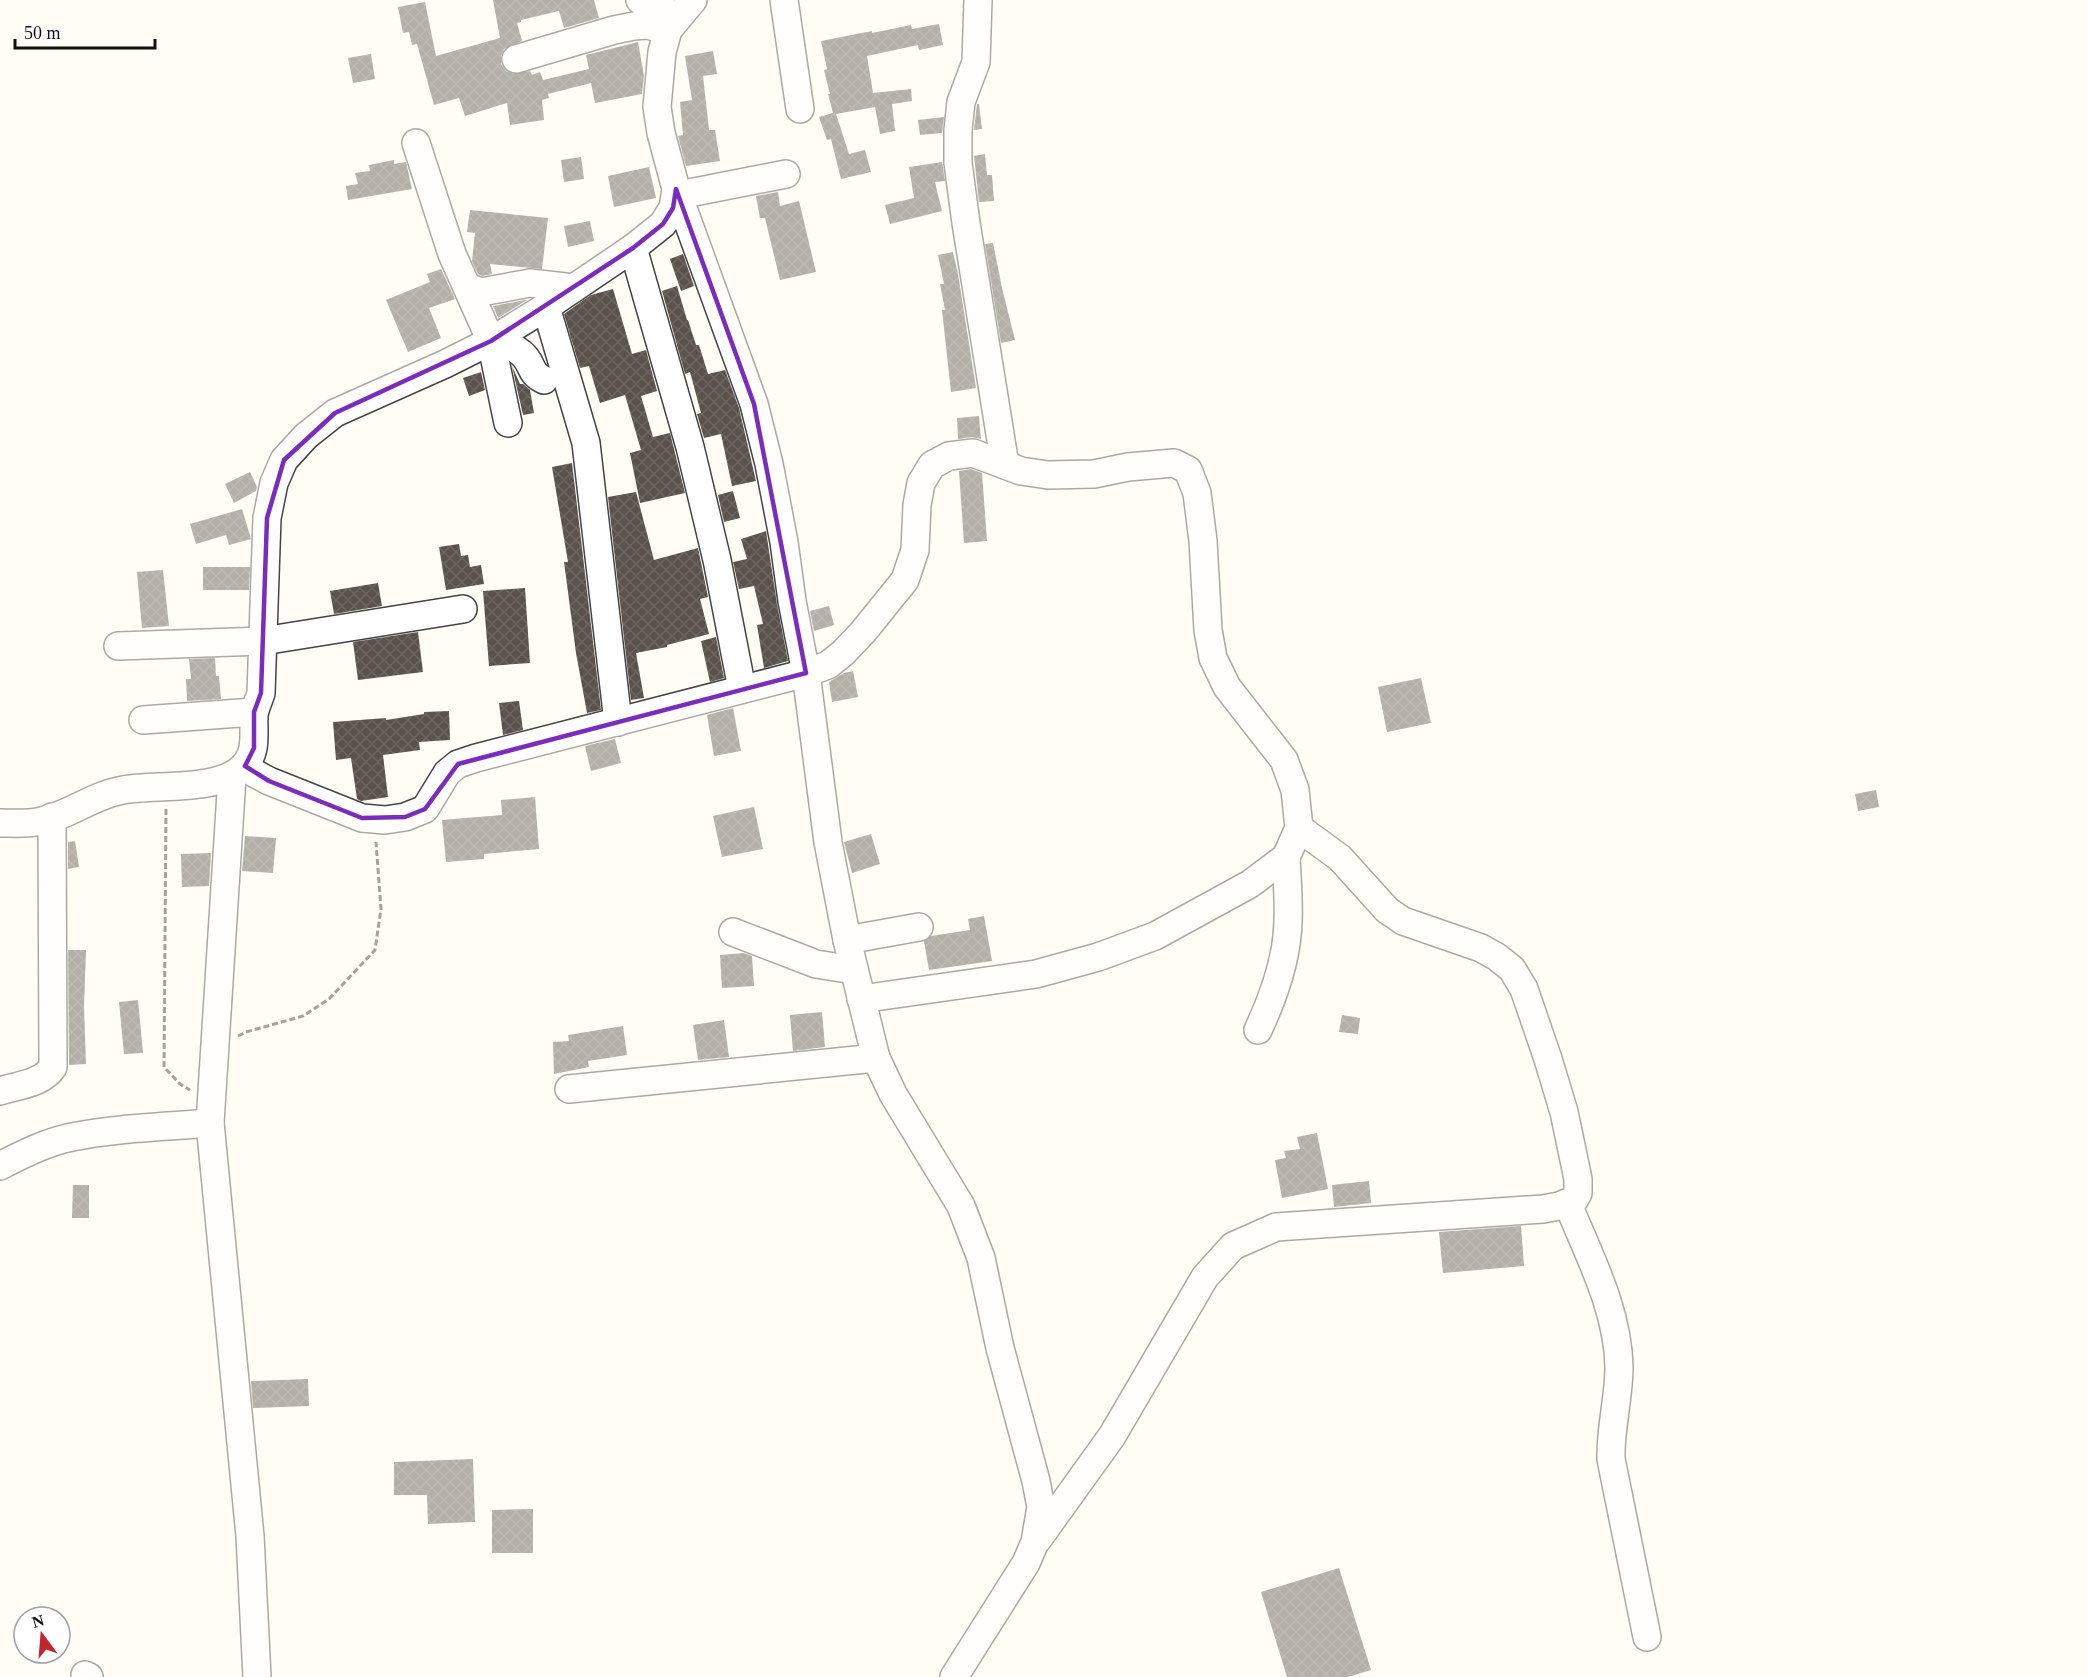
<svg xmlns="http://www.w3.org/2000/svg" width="2087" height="1677" font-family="Georgia,serif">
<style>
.building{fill:url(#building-cross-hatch)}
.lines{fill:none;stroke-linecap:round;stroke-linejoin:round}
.minor-casing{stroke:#444;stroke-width:30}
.path{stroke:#333;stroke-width:3;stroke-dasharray:6 3;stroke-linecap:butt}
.minor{stroke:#fff;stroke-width:27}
.marked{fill:none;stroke:#7b2cbf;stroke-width:4.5;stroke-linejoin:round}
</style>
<defs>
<pattern id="building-cross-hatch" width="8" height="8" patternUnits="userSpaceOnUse" patternTransform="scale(1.5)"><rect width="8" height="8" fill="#5a524d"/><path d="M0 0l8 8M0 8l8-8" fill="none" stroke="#6d6662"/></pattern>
</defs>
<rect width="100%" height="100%" fill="#fffdf5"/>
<g class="building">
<polygon points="493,0 594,0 599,18 564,28 559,11 521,20 521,22 517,23 522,41 504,49 501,56 501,64 506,71 513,74 530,71 532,75 540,72 543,80 589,69 586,55 638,42 644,76 642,94 595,103 591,83 548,94 549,98 542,100 544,120 510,125 507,103 465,116 459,98 434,105 417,44 412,45 409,32 403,33 398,7 425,2 436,56 500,38"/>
<polygon points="939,24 943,45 919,50 918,45 867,56 873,93 911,89 912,101 892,104 895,131 880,134 875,107 836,114 849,154 865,150 871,172 841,179 831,139 827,140 819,117 833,113 828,94 830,94 824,70 827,69 821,41 872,31 872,33 911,25 912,29"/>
<polygon points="713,51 717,74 703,76 709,130 715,130 720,161 686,166 678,136 683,135 680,102 692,100 685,56"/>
<polygon points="371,54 375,79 353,83 348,58"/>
<polygon points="977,104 979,104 982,129 974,130"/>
<polygon points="944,117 942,133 920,135 918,120"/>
<polygon points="985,154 987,175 992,175 994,201 979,202 974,156"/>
<polygon points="581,157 584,179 564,182 561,160"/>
<polygon points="394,160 394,164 406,162 412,189 348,200 346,186 358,184 355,173 370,171 369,165"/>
<polygon points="942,162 945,181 935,182 942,211 890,224 885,205 914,198 909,167"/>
<polygon points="649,167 656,198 614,207 608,176"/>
<polygon points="778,192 780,206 799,201 816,272 780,280 765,218 760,218 756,196"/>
<polygon points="470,210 548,218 542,269 490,264 492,274 482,276 478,274 472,261 475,233 467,232"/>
<polygon points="590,221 594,241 568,247 564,226"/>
<polygon points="993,243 1002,288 1015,340 1001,343 985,244"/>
<polygon points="953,252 958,274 976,388 951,392 942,310 945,310 940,284 944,284 938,255"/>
<polygon points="683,254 694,286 681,291 670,259"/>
<polygon points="441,269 455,299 429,308 441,338 408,352 386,300 430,282 427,274"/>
<polygon points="677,286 687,320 688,320 696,345 699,345 708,374 725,370 739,408 756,481 732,486 721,434 704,438 697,414 701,413 690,372 685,374 662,291"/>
<polygon points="613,289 632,354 646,350 657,391 641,396 653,437 670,433 685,493 640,503 630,453 641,450 625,395 600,403 589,366 580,368 564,314 591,295"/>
<polygon points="527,300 498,318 493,306 525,300"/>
<polygon points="512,366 520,384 523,384 530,390 534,413 523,415"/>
<polygon points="481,372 485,390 469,396 463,378"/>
<polygon points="979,416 981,439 972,437 958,439 957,418"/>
<polygon points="572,463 601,710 587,713 576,653 564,562 568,562 552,467"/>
<polygon points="971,469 982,473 987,541 964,543 959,471"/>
<polygon points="250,472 257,487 256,491 234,503 225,484"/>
<polygon points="733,491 740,518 724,522 718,495"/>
<polygon points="636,492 654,560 698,548 708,597 700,599 709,634 667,645 667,647 636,653 644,698 631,700 608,497"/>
<polygon points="242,509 251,539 229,545 226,535 196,544 190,524"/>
<polygon points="766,531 777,604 788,661 764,668 757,625 763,624 754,586 739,589 733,562 747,559 741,539"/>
<polygon points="459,544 461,556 468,555 470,567 481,565 484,584 446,590 439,547"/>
<polygon points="203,567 250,567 249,590 203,590"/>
<polygon points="163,570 169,626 142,628 137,572"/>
<polygon points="378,583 382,606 334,614 330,591"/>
<polygon points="525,588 530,663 489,666 483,591"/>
<polygon points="829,606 834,625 814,631 810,611"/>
<polygon points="418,632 423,672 358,680 353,642"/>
<polygon points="716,637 724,678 710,682 701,641"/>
<polygon points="215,658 216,676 219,676 221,699 187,701 186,679 191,679 189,659"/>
<polygon points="853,671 858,697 832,702 829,682 844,673"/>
<polygon points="1421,678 1431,723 1387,732 1378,687"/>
<polygon points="519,701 523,730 503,735 499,703"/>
<polygon points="733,708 741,751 714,756 707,715"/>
<polygon points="449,711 450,740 419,742 420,750 383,755 388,797 361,801 357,799 351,758 336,760 333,722 386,718 386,720 424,714 424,712"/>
<polygon points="615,739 621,763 591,771 585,746"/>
<polygon points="1876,790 1879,807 1858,811 1855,794"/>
<polygon points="535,797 539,849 484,854 484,859 446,862 442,820 502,815 501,800"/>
<polygon points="754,807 763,849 722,857 713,816"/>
<polygon points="871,834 880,864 852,873 844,842"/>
<polygon points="245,836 276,838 273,873 242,871"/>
<polygon points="75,841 79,867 68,869 68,842"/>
<polygon points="211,853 209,886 182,887 181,854"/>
<polygon points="984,916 992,961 929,970 924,941 931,936 970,930 968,919"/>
<polygon points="68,950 86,950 84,1007 86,1064 69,1065"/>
<polygon points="743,953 752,956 754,986 722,988 720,955"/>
<polygon points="138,1000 143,1053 124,1054 119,1002"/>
<polygon points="822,1012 825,1047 793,1051 790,1015"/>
<polygon points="1342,1015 1360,1018 1358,1034 1339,1032"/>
<polygon points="724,1020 729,1057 698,1060 693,1025"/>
<polygon points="623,1026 627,1055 588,1061 589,1067 554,1074 553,1042 569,1041 568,1035"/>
<polygon points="1317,1133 1328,1189 1282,1198 1275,1160 1286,1158 1284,1151 1300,1149 1297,1137"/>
<polygon points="1369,1181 1371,1203 1334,1207 1332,1185"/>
<polygon points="73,1185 89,1185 89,1218 72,1218"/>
<polygon points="1521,1226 1524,1266 1443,1273 1439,1232"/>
<polygon points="308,1379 309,1406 253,1408 251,1381"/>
<polygon points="473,1459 475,1522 428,1524 427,1495 394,1495 394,1462"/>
<polygon points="533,1509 533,1553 492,1553 492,1510"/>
<polygon points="1339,1568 1371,1670 1348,1677 1287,1677 1261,1592"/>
</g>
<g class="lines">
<g class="minor-casing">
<g id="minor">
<polyline points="640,0 655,10 679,15"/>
<polyline points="784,0 800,109"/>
<polyline points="978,0 976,62 961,102 958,130 958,163 966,223 1005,465"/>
<polyline points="516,59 614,30 634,26 647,25 668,30"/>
<polyline points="416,143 452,254 491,341 508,423"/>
<polyline points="676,189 754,404 769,464 784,542 792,601 806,673 828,842 847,940 876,1058 893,1094 961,1206 981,1258 1000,1348 1036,1481 1041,1507 1035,1542 1026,1563 954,1677"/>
<polyline points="679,195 786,174"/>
<polyline points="633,248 690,447 717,560 742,689"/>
<polyline points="467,287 481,292 530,283 574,288"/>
<polyline points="546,307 586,443 618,722"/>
<path d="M 491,341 C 504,343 517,347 526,358 C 534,369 530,373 544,380"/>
<polyline points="118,646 263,641 463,609"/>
<polyline points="143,720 254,712"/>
<polyline points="245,766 254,773 269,781 362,818 385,820 405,817 425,809 447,773 458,764 476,758 806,673 828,665 843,653 863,632 905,580 915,550 917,505 921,483 932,465 949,456 973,453 1021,471 1048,475 1094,474 1128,467 1174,463 1188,470 1197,493 1203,541 1208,630 1213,658 1227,687 1284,760 1295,790 1299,828 1286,857 1250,884 1155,936 1098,957 1036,974 861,999"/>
<polyline points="232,777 210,1123 250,1536 257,1677"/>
<path d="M 0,823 C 12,823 25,824 37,822 C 67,817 93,795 123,790 C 156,784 219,792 243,767 C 258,752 253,734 254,715 C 255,708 259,700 261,693 L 267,518 L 274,483 L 284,460 L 306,436 L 335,413 L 445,364 L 491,341 L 546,307 L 633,248 L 663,224 L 673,208 L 676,189 L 661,133 L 657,107 L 662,52 L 668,30 L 693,0"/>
<polyline points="733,932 816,964 854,970"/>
<polyline points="847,940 919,927"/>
<path d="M 1258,1030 C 1274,996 1287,960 1288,922 C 1289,900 1287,878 1286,857"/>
<polyline points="569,1089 876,1058"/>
<path d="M 0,1091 C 18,1085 42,1084 53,1067 L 52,817"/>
<path d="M 0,1166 C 23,1154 47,1142 72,1137 C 117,1128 164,1127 210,1123"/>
<path d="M 1568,1204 C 1589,1256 1618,1309 1619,1367 C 1619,1398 1610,1429 1611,1459 L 1647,1637"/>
<polyline points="1038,1539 1112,1436 1205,1277 1233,1246 1276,1227 1543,1209 1559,1206 1574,1200 1578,1193 1578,1179 1564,1112 1548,1059 1524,989 1512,969 1497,957 1481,948 1403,921 1387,910 1340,858 1299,828"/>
<polyline points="85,1675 89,1677"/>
</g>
</g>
<g class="path">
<polyline points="166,809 164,1067 180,1084 190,1090"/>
<polyline points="238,1036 246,1032 303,1016 329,999 375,950 381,909 376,842"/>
</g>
<use href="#minor" class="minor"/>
</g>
<path d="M0 0H2087V1677H0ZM 676,189 L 754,404 L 806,673 L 458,764 L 425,809 L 405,817 L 362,818 L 269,781 L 245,766 L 254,748 L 254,712 L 261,693 L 267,518 L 284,460 L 335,413 L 491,341 L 633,248 L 663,224 L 673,208 Z" fill="#fffdf5" fill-opacity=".55" fill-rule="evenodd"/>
<path class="marked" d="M 676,189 L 754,404 L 806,673 L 458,764 L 425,809 L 405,817 L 362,818 L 269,781 L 245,766 L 254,748 L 254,712 L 261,693 L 267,518 L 284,460 L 335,413 L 491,341 L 633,248 L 663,224 L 673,208 Z"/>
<g transform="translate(42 1635) rotate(344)"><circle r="28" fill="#ffffff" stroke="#a0a0a0" stroke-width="1.5"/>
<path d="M0-4.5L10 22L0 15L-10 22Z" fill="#c4262e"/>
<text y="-9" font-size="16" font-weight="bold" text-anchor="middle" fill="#111111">N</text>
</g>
<path d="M15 39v9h140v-9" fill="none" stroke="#111111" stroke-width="3"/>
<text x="24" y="39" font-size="18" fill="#111111" stroke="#ffffff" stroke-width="4.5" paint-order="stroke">50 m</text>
</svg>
